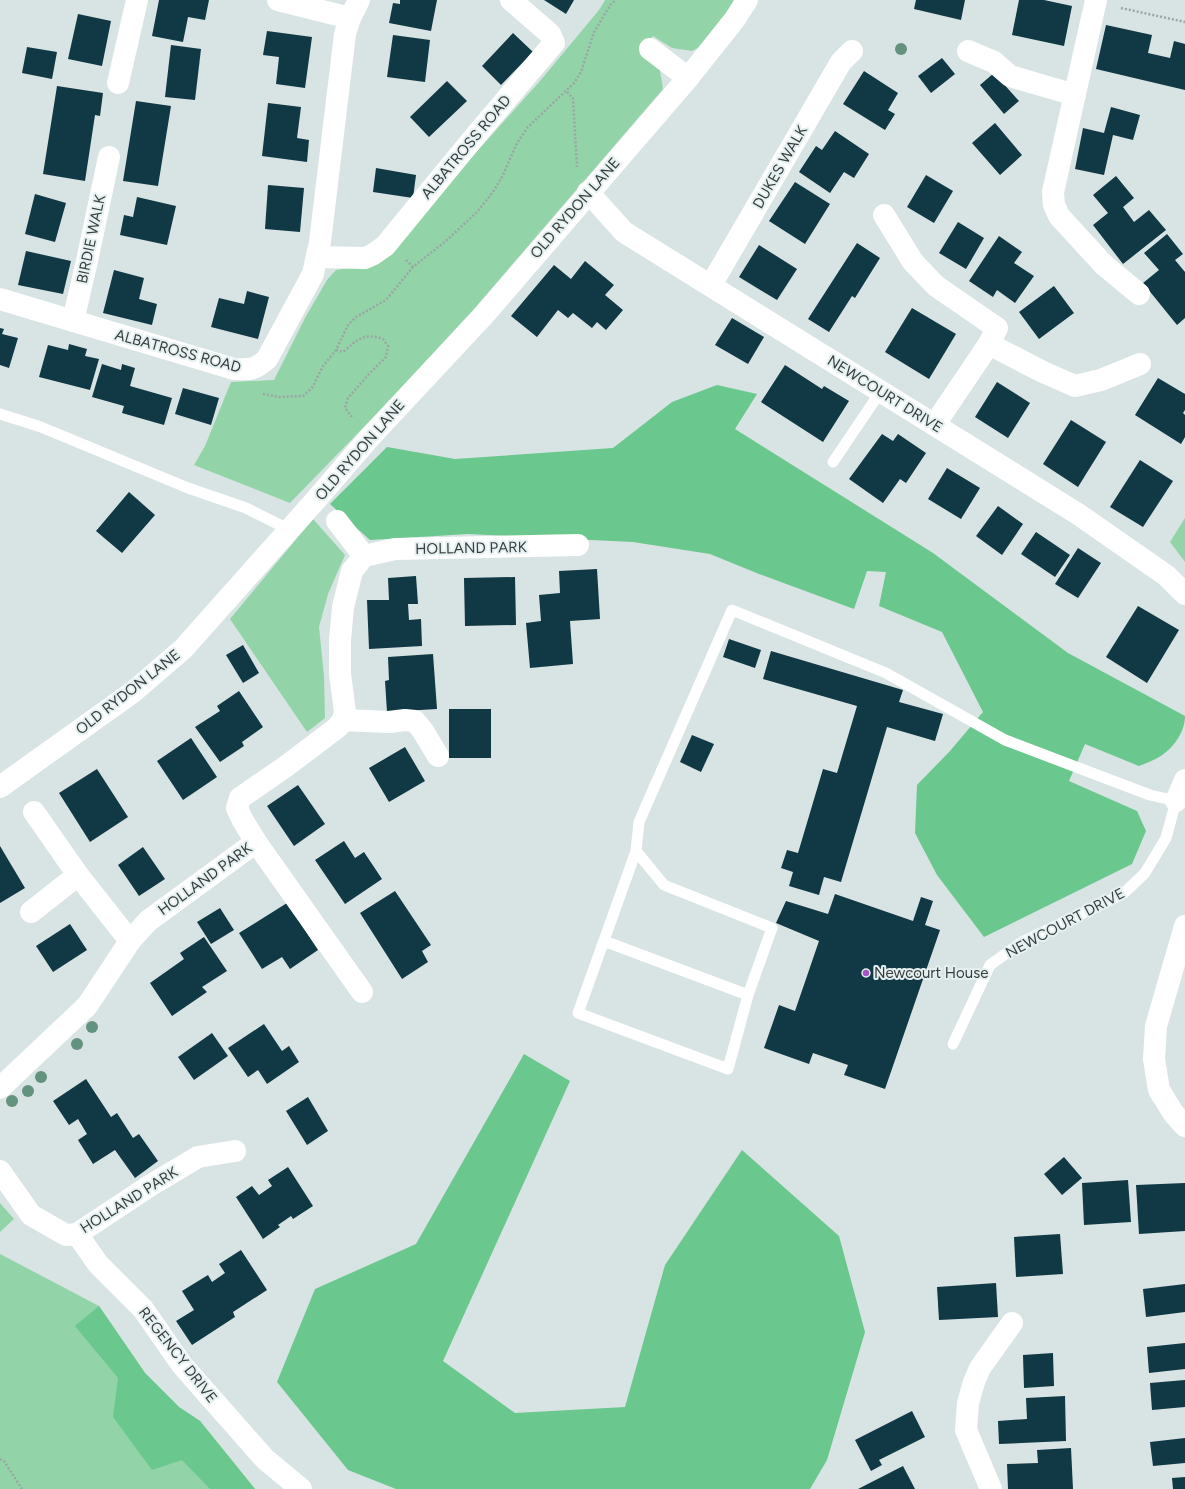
<svg xmlns="http://www.w3.org/2000/svg" width="1185" height="1489" font-family="Figtree,sans-serif">
<style>
.green{fill:#92d4a8}
.forest{fill:#6ac78d}
.building{fill:#103845}
.lines{fill:none;stroke-linecap:round;stroke-linejoin:round}
.path{stroke:#9ca4a4;stroke-width:2.5;stroke-dasharray:2 2;stroke-linecap:butt}
.lane{stroke:#fff;stroke-width:11}
.street{stroke:#fff;stroke-width:22}
.tree{fill:#63927e}
.poi-dot{fill:#a456c7;stroke:#e5f0f1;stroke-width:1.5}
.labels{text-anchor:middle;dominant-baseline:central;stroke-width:4;stroke-linejoin:round;paint-order:stroke}
.street-label{font-size:15px;fill:#393d3d;stroke:#e5f0f1}
.poi-label{font-size:15px;fill:#393d3d;stroke:#e5f0f1;text-anchor:start}
</style>
<rect width="100%" height="100%" fill="#d8e3e3"/>
<g class="green">
<polygon points="605,0 737,0 705,44 692,51 672,48 653,36 641,49 659,65 663,89 473,310 392,398 290,503 194,465 205,446 231,382 274,380 305,318 327,280 336,270 353,267 448,184 540,81 599,10"/>
<polygon points="1185,518 1185,562 1170,542"/>
<polygon points="313,519 345,555 328,594 319,627 324,676 325,718 307,732 230,619"/>
<polygon points="0,1203 14,1219 0,1232"/>
<polygon points="0,1254 99,1306 145,1373 179,1407 200,1421 255,1489 0,1489"/>
</g>
<g class="forest">
<path d="M 717,385 L 757,394 L 735,429 L 933,553 L 1068,653 L 1185,716 C 1185,732 1173,749 1159,757 C 1153,761 1146,763 1139,766 L 1085,744 L 1069,781 L 1137,811 L 1146,831 L 1132,864 L 984,937 L 937,875 L 915,833 L 917,785 L 950,751 L 983,712 L 942,632 L 879,606 L 886,572 L 867,571 L 854,609 L 759,574 L 710,554 L 633,542 L 468,534 L 370,540 L 330,504 L 387,447 L 455,459 L 613,448 L 672,402 Z"/>
<polygon points="524,1054 570,1081 443,1361 515,1413 625,1407 665,1265 742,1150 839,1236 865,1332 827,1460 810,1489 396,1489 348,1470 277,1382 315,1289 416,1244"/>
<polygon points="99,1306 145,1373 179,1407 200,1421 255,1489 210,1489 182,1460 152,1470 113,1417 118,1378 75,1326"/>
</g>
<g class="building">
<polygon points="159,0 209,0 205,20 188,17 183,42 152,36"/>
<polygon points="400,0 437,0 431,31 389,23 393,3 400,4"/>
<polygon points="544,0 574,0 566,14"/>
<polygon points="916,0 965,0 961,20 914,9"/>
<polygon points="1019,0 1044,0 1072,6 1064,46 1012,35"/>
<polygon points="78,14 111,21 102,66 68,59"/>
<polygon points="1106,25 1152,35 1148,53 1170,58 1174,41 1185,44 1185,90 1096,69"/>
<polygon points="267,31 312,37 305,88 276,84 279,57 263,55"/>
<polygon points="513,33 533,52 501,85 482,66"/>
<polygon points="393,35 430,40 425,82 387,77"/>
<polygon points="171,45 201,49 195,100 165,97"/>
<polygon points="27,47 57,52 52,79 22,73"/>
<polygon points="942,58 955,74 931,93 918,76"/>
<polygon points="864,71 898,93 888,110 895,114 885,130 843,104"/>
<polygon points="994,73 1019,101 1004,114 980,85"/>
<polygon points="447,81 467,101 429,137 410,117"/>
<polygon points="57,86 103,93 100,116 95,115 85,181 43,174"/>
<polygon points="136,101 171,106 158,186 123,181"/>
<polygon points="268,103 301,107 297,138 309,140 307,162 262,156"/>
<polygon points="1111,107 1140,115 1133,140 1113,135 1104,175 1075,169 1083,128 1104,133"/>
<polygon points="995,123 1022,155 1000,175 972,143"/>
<polygon points="835,131 869,154 854,178 844,172 830,193 799,172 816,146 822,150"/>
<polygon points="376,168 416,175 413,198 373,192"/>
<polygon points="926,175 953,191 934,223 907,207"/>
<polygon points="1116,176 1134,198 1123,207 1134,222 1149,210 1166,230 1123,264 1093,225 1108,213 1093,195"/>
<polygon points="795,182 830,204 805,244 769,221"/>
<polygon points="268,185 304,188 300,232 265,229"/>
<polygon points="35,194 66,203 55,242 25,234"/>
<polygon points="137,197 176,206 167,245 120,235 124,215 133,217"/>
<polygon points="958,222 984,238 966,269 939,253"/>
<polygon points="1167,234 1183,254 1175,260 1185,272 1185,318 1177,325 1143,283 1159,270 1144,253"/>
<polygon points="999,236 1022,252 1014,263 1034,276 1015,303 997,290 993,297 969,281"/>
<polygon points="857,243 880,258 855,298 852,296 829,332 808,319"/>
<polygon points="759,245 797,269 777,300 739,277"/>
<polygon points="26,251 71,261 63,294 18,285"/>
<polygon points="585,261 614,285 605,295 623,310 606,330 597,322 592,328 573,313 568,318 558,310 537,337 511,316 554,265 571,279"/>
<polygon points="114,270 144,278 139,299 157,304 152,325 103,313"/>
<polygon points="1054,286 1074,313 1039,339 1019,312"/>
<polygon points="247,291 269,297 258,339 211,327 219,298 244,304"/>
<polygon points="912,308 956,334 929,379 885,352"/>
<polygon points="732,318 764,337 748,364 715,345"/>
<polygon points="0,328 4,329 2,334 18,338 9,368 0,365"/>
<polygon points="69,344 87,349 85,356 99,359 90,390 39,377 48,345 68,350"/>
<polygon points="102,364 121,370 122,364 135,368 130,386 172,398 164,425 122,413 124,406 92,397"/>
<polygon points="785,365 822,389 824,386 849,401 823,442 761,402"/>
<polygon points="1158,378 1185,394 1185,410 1183,413 1185,415 1185,437 1181,444 1135,415"/>
<polygon points="997,382 1030,403 1008,438 975,417"/>
<polygon points="183,388 219,398 211,425 175,414"/>
<polygon points="1071,420 1106,442 1078,487 1043,464"/>
<polygon points="882,434 893,441 898,434 926,453 906,483 900,479 883,503 849,479"/>
<polygon points="1140,460 1173,481 1143,527 1110,507"/>
<polygon points="947,468 980,488 961,519 928,499"/>
<polygon points="129,492 155,515 122,553 96,531"/>
<polygon points="998,506 1023,524 1002,555 976,536"/>
<polygon points="1036,532 1070,555 1055,577 1021,554"/>
<polygon points="1078,548 1101,563 1078,598 1055,584"/>
<polygon points="597,569 600,619 570,621 573,664 530,668 526,623 541,621 539,595 560,593 559,571"/>
<polygon points="416,576 418,604 408,604 409,620 421,619 422,646 369,649 367,600 389,600 388,578"/>
<polygon points="515,577 516,625 465,626 464,578"/>
<polygon points="1138,606 1179,630 1147,683 1106,657"/>
<polygon points="729,639 761,650 755,668 723,657"/>
<polygon points="243,645 259,673 243,683 226,655"/>
<polygon points="771,651 903,690 899,702 943,714 935,741 887,727 841,882 824,877 819,895 789,886 793,872 781,868 787,850 798,853 823,769 837,773 857,706 763,679"/>
<polygon points="433,654 437,709 387,712 385,681 389,680 388,657"/>
<polygon points="239,691 263,727 242,742 244,746 220,762 195,727 220,711 217,706"/>
<rect x="449" y="709" width="42" height="49"/>
<polygon points="692,735 714,744 701,772 680,762"/>
<polygon points="191,738 217,777 183,800 157,761"/>
<polygon points="405,747 425,781 389,802 369,768"/>
<polygon points="97,769 128,817 90,842 59,793"/>
<polygon points="298,785 325,824 294,846 267,806"/>
<polygon points="344,841 355,858 364,852 382,879 345,904 315,860"/>
<polygon points="0,846 25,888 0,903"/>
<polygon points="143,847 165,879 139,896 118,865"/>
<polygon points="395,891 431,945 422,951 428,962 402,979 360,913"/>
<polygon points="835,894 913,921 921,897 933,901 925,925 940,930 885,1089 844,1075 848,1065 813,1053 809,1064 764,1048 779,1005 795,1011 819,941 776,923 786,901 828,914"/>
<polygon points="287,903 318,950 290,969 282,957 262,969 239,933"/>
<polygon points="220,908 234,930 211,944 197,922"/>
<polygon points="70,924 87,950 53,972 36,946"/>
<polygon points="204,937 227,971 202,987 207,992 172,1016 150,983 184,959 180,953"/>
<polygon points="264,1024 282,1051 289,1046 299,1062 267,1084 258,1070 248,1077 228,1048"/>
<polygon points="212,1033 228,1056 194,1080 178,1057"/>
<polygon points="86,1079 111,1117 117,1113 133,1138 139,1134 158,1161 135,1178 115,1150 93,1164 78,1140 87,1134 78,1119 69,1125 53,1101"/>
<polygon points="308,1097 328,1131 307,1145 286,1111"/>
<polygon points="1064,1157 1082,1178 1062,1195 1044,1174"/>
<polygon points="288,1167 313,1206 293,1219 291,1216 278,1225 280,1227 263,1239 236,1197 252,1186 259,1195 272,1186 268,1180"/>
<polygon points="1128,1180 1131,1222 1084,1225 1082,1183"/>
<polygon points="1185,1183 1185,1231 1139,1234 1136,1185"/>
<polygon points="1060,1234 1063,1274 1016,1277 1014,1237"/>
<polygon points="241,1250 267,1290 233,1312 235,1317 192,1345 176,1321 194,1310 182,1291 208,1275 212,1282 225,1273 219,1264"/>
<polygon points="996,1283 998,1317 939,1320 937,1287"/>
<polygon points="1185,1284 1185,1312 1146,1317 1143,1289"/>
<polygon points="1185,1343 1185,1369 1149,1373 1147,1347"/>
<polygon points="1053,1353 1054,1386 1024,1388 1023,1355"/>
<polygon points="1185,1380 1185,1407 1152,1410 1150,1383"/>
<polygon points="1065,1396 1066,1441 999,1444 998,1421 1027,1419 1026,1398"/>
<polygon points="912,1411 925,1437 879,1460 882,1465 871,1471 855,1440"/>
<polygon points="1185,1438 1185,1463 1153,1466 1150,1442"/>
<polygon points="1071,1448 1073,1489 1008,1489 1007,1464 1038,1463 1037,1450"/>
<polygon points="903,1466 915,1489 858,1489"/>
<polygon points="1185,1477 1185,1489 1173,1489 1172,1478"/>
</g>
<g class="lines">
<g class="path">
<polyline points="1121,8 1185,22"/>
<polyline points="567,92 573,98 577,167"/>
<polyline points="406,260 413,267"/>
<path d="M 336,350 L 343,352 C 357,340 364,332 383,339 L 388,346 L 386,357 L 369,374 L 348,398 L 345,408 L 352,417"/>
<polyline points="263,394 279,397 303,396 312,388 323,366 336,350 348,325 356,317 386,300 413,267 447,240 477,212 493,192 503,175 517,143 528,127 574,83 581,72 594,32 611,4 616,0"/>
<polyline points="0,1459 4,1461 22,1489"/>
</g>
<g class="lane">
<polyline points="0,414 41,427 188,488 246,508 290,530"/>
<polyline points="833,462 881,391"/>
<polyline points="636,851 664,885 772,928 748,995 728,1069 578,1013 636,851 639,822 732,610 886,673 1005,740 1150,795 1176,801 1166,838 1145,873 1123,894 1022,942 990,965 953,1044"/>
<polyline points="604,941 748,995"/>
</g>
<g class="street">
<polyline points="278,0 350,18"/>
<polyline points="1096,0 1053,192 1054,205 1059,216 1104,265 1139,294"/>
<polyline points="650,49 688,78"/>
<polyline points="968,51 994,62 1010,76 1075,95"/>
<polyline points="118,83 137,0"/>
<polyline points="588,192 624,232 1078,514 1167,576 1185,594"/>
<polyline points="884,215 913,262 936,286 997,328 989,344 935,424"/>
<polyline points="317,257 365,258 372,255 385,246 476,135 554,43 550,34 511,0"/>
<polyline points="711,285 841,62 852,51"/>
<path d="M 0,299 L 234,369 C 249,370 255,370 267,359 L 313,274 L 320,242 L 345,34 L 350,18 L 359,0"/>
<polyline points="73,321 87,261 109,157"/>
<polyline points="989,344 1043,372 1075,386 1101,380 1140,364"/>
<polyline points="337,521 364,556 395,549 578,545"/>
<polyline points="343,720 345,712 340,674 340,640 343,607 352,571 364,556"/>
<polyline points="0,787 133,692 183,649 314,502 370,437 484,315 688,78 735,19 747,0"/>
<polyline points="1176,801 1185,780"/>
<polyline points="34,812 78,875 130,941"/>
<polyline points="256,842 362,992"/>
<polyline points="31,912 78,875"/>
<polyline points="1185,926 1156,1026 1154,1059 1159,1090 1174,1114 1185,1126"/>
<polyline points="0,1088 87,1006 130,941 148,921 256,842 242,819 237,808 240,798 285,767 338,727 343,720 389,722 405,720 415,721 423,731 438,756"/>
<polyline points="0,1171 31,1215 66,1235 77,1234 151,1185 198,1157 235,1151"/>
<polyline points="77,1234 98,1264 143,1309 182,1365 265,1459 301,1489"/>
<polyline points="991,1489 966,1430 968,1403 974,1382 980,1368 1012,1323"/>
</g>
</g>
<g class="tree">
<circle cx="901" cy="49" r="6"/>
<circle cx="92" cy="1027" r="6"/>
<circle cx="77" cy="1044" r="6"/>
<circle cx="41" cy="1077" r="6"/>
<circle cx="28" cy="1091" r="6"/>
<circle cx="12" cy="1101" r="6"/>
</g>
<circle class="poi-dot" cx="866" cy="973" r="4"/>
<g class="labels">
<g class="street-label">
<text transform="translate(466 147) rotate(-50)">ALBATROSS ROAD</text>
<text transform="translate(780 167) rotate(-60)">DUKES WALK</text>
<text transform="translate(575 208) rotate(-49)">OLD RYDON LANE</text>
<text transform="translate(91 239) rotate(-78)">BIRDIE WALK</text>
<text transform="translate(178 351) rotate(15)">ALBATROSS ROAD</text>
<text transform="translate(885 394) rotate(32)">NEWCOURT DRIVE</text>
<text transform="translate(360 450) rotate(-49)">OLD RYDON LANE</text>
<text transform="translate(471 548) rotate(-1)">HOLLAND PARK</text>
<text transform="translate(128 692) rotate(-38)">OLD RYDON LANE</text>
<text transform="translate(205 879) rotate(-36)">HOLLAND PARK</text>
<text transform="translate(1065 923) rotate(-28)">NEWCOURT DRIVE</text>
<text transform="translate(129 1200) rotate(-32)">HOLLAND PARK</text>
<text transform="translate(178 1355) rotate(52)">REGENCY DRIVE</text>
</g>
<g class="poi-label">
<text x="874" y="973">Newcourt House</text>
</g>
</g>
</svg>
